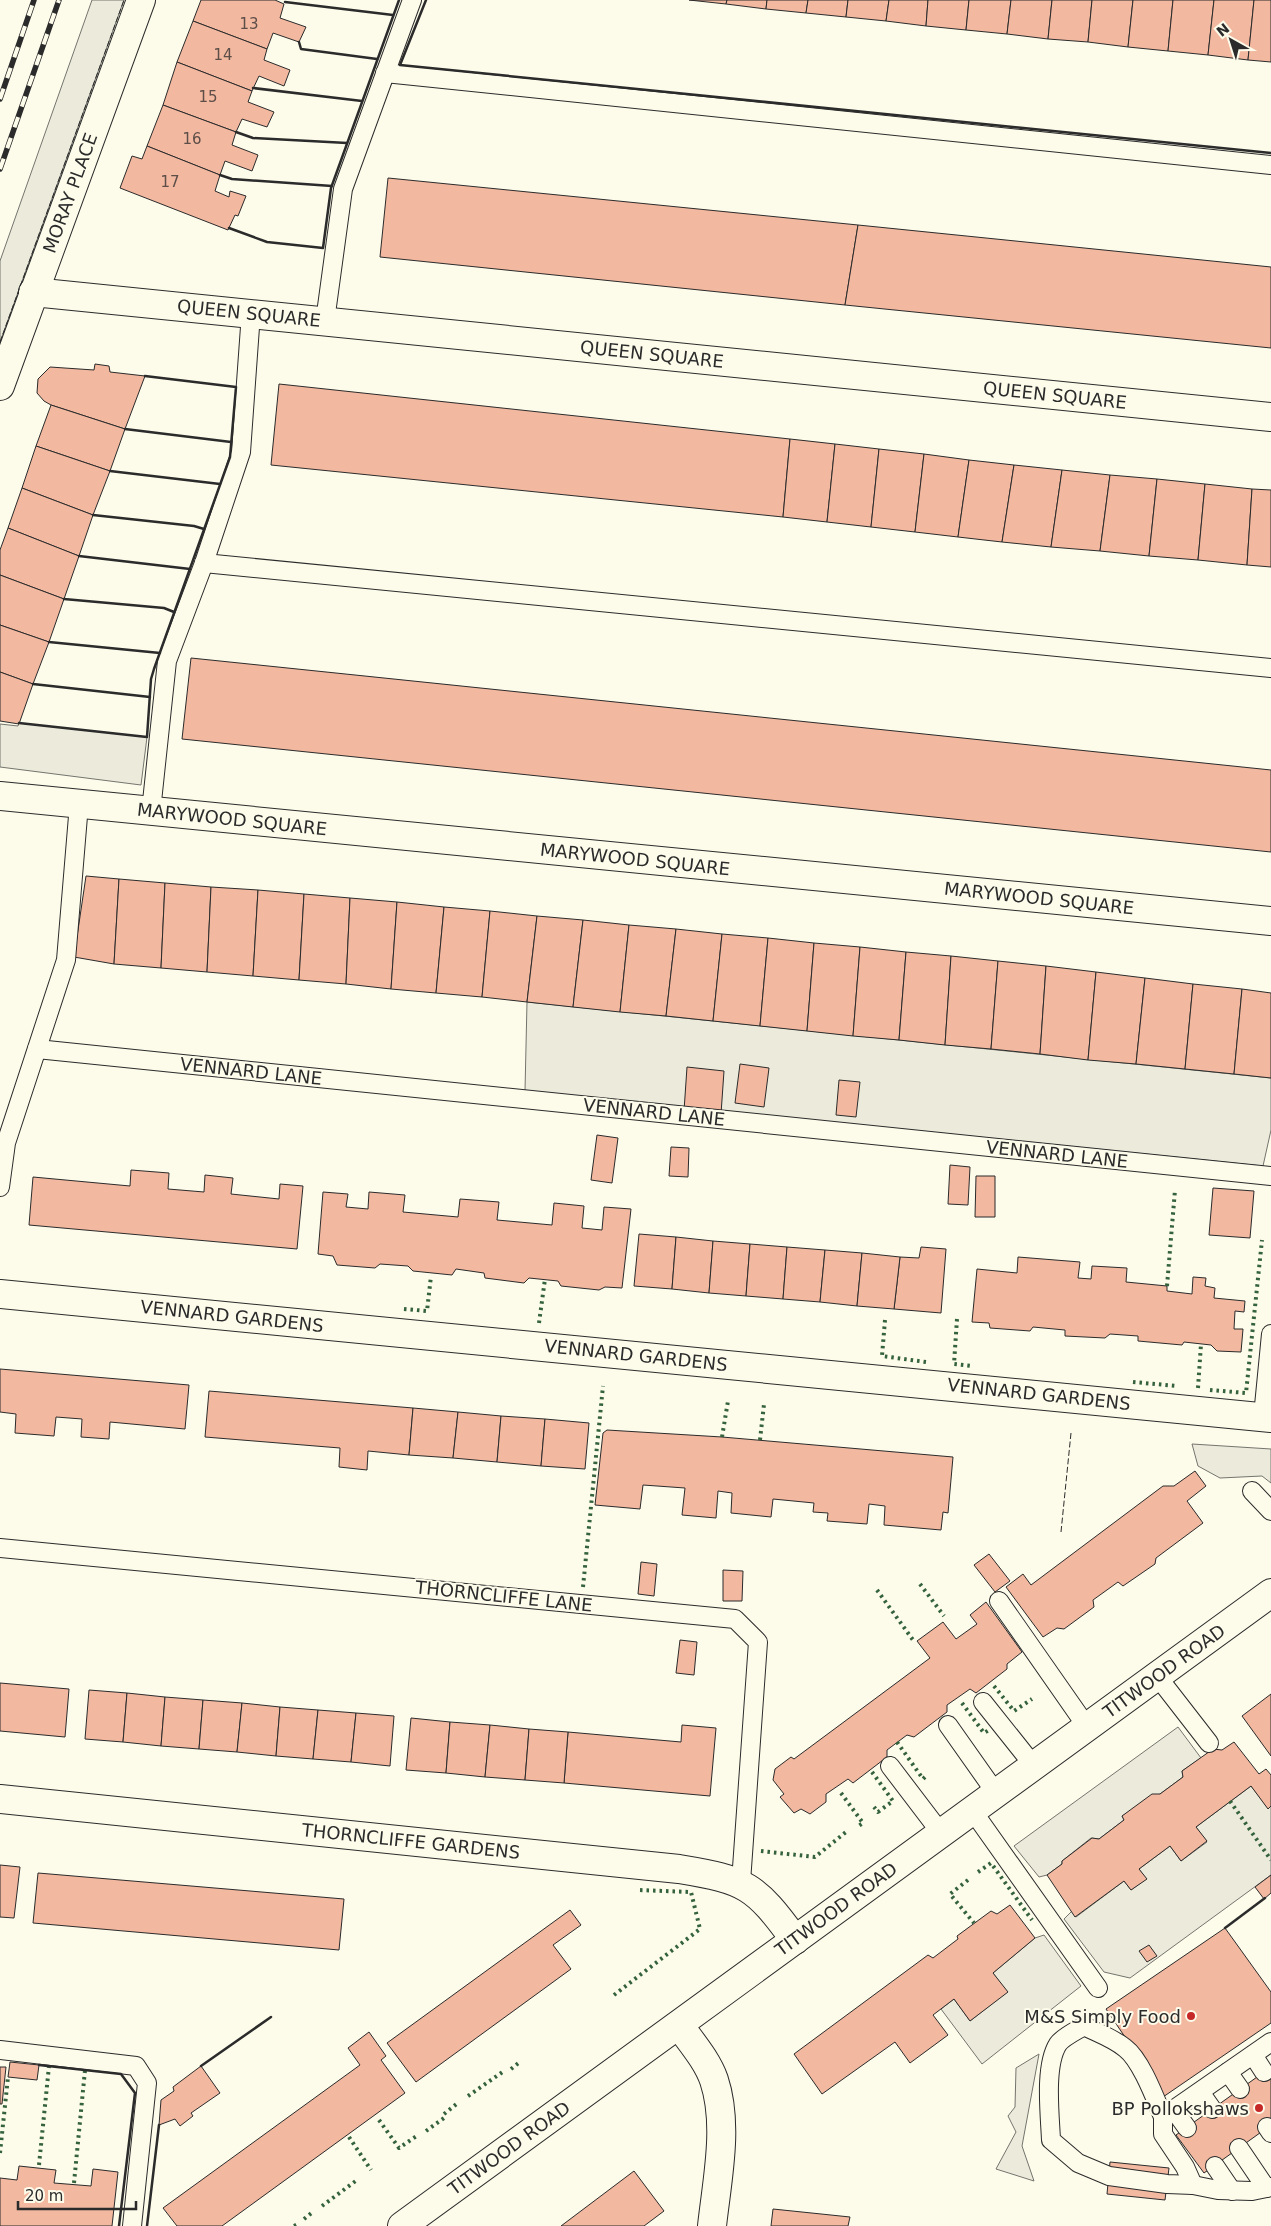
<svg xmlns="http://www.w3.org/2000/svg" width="1271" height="2226" font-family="'DejaVu Sans',sans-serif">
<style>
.green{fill:#ecebdb;stroke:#74746e}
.building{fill:#f2b8a0;stroke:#2b2b2b}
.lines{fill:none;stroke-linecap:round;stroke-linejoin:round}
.service-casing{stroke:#2b2b2b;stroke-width:20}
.minor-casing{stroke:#2b2b2b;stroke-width:30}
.tertiary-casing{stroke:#2b2b2b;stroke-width:30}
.service{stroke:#fdfbea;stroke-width:18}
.minor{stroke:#fdfbea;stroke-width:28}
.tertiary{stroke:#fdfbea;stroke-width:28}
.rail-casing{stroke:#2b2b2b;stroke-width:5.5}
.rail{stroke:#fdfbea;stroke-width:4;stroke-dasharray:11;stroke-linecap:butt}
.hedge{stroke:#34623c;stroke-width:4;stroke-dasharray:2.5 4;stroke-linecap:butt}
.fence{stroke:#2b2b2b;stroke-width:1;stroke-dasharray:6 2.5;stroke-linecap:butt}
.wall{stroke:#2b2b2b;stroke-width:2.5}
.poi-dot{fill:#c62828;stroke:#fdfbea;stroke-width:2}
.labels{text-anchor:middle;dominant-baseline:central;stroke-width:4;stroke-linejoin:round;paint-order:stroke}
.number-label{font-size:15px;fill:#5d4e48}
.street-label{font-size:18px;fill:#2b2b2b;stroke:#fdfbea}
.poi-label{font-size:18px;fill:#2b2b2b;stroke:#fdfbea;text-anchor:end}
</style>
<rect width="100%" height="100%" fill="#fdfbea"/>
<g class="green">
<polygon points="92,0 124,0 0,342 0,261"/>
<polygon points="19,723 147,737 141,785 0,767 0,724 18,726"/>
<polygon points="527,1002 1271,1078 1271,1130 1263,1166 525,1091"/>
<polygon points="1192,1444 1271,1449 1271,1483 1262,1476 1220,1478 1198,1466"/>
<polygon points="1178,1727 1201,1758 1182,1771 1183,1777 1160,1794 1122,1816 1124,1820 1099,1839 1091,1838 1062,1861 1062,1864 1047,1875 1039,1877 1014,1846"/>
<polygon points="1251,1786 1268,1808 1271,1806 1271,1875 1130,1978 1104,1972 1064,1919 1072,1911 1076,1917 1124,1881 1131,1890 1146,1879 1139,1869 1170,1846 1181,1861 1207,1842 1196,1827"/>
<polygon points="1044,1935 1081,1986 982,2064 941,2009 954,1999 970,2021 1007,1992 993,1973 1035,1938"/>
<polygon points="1039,2054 1022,2146 1034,2181 996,2169 1016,2132 1008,2116 1015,2107 1016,2068"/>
</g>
<g class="building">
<polygon points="201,0 275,0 284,4 280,18 306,27 299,42 273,33 267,49 193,21"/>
<polygon points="689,0 727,0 726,4"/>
<polygon points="727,0 767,0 766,9 726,4"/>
<polygon points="767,0 808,0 806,13 766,9"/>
<polygon points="808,0 848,0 846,17 806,13"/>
<polygon points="848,0 889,0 886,21 846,17"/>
<polygon points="889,0 928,0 926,26 886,21"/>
<polygon points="928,0 969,0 966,30 926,26"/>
<polygon points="969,0 1011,0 1007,34 966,30"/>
<polygon points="1011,0 1052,0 1048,39 1007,34"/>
<polygon points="1052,0 1092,0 1088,42 1048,39"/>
<polygon points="1092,0 1133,0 1128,47 1088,42"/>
<polygon points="1133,0 1173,0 1168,51 1128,47"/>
<polygon points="1173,0 1214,0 1208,55 1168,51"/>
<polygon points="1214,0 1254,0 1248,60 1208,55"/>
<polygon points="1254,0 1271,0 1271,62 1248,60"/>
<polygon points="193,21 267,49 264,60 290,70 284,86 259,76 252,91 177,62"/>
<polygon points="177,62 252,91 248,102 274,112 267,127 242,119 236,132 163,105"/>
<polygon points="163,105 236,132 232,145 258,155 252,171 225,161 220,175 147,146"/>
<polygon points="147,146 220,175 215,191 229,197 230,191 246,196 238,216 235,215 228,230 120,188 132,156 142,159"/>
<polygon points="388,178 858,225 845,305 380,257"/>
<polygon points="858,225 1271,267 1271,348 845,305"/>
<polygon points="95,364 109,366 110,372 145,376 125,429 51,405 44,401 37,393 38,379 50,367 94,370"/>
<polygon points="279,384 790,439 783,517 271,465"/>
<polygon points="51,405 125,429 110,471 36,446"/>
<polygon points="790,439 835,444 827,522 783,517"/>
<polygon points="835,444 879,449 871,527 827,522"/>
<polygon points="36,446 110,471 93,515 22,488"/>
<polygon points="879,449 924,454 915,532 871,527"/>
<polygon points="924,454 969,460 958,537 915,532"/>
<polygon points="969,460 1014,465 1002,542 958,537"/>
<polygon points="1014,465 1062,470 1051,547 1002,542"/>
<polygon points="1062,470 1110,475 1100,551 1051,547"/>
<polygon points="1110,475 1157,479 1149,556 1100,551"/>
<polygon points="1157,479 1205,484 1198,560 1149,556"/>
<polygon points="1205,484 1252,489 1247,565 1198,560"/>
<polygon points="22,488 93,515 79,556 8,528"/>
<polygon points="1252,489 1271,490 1271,567 1247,565"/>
<polygon points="8,528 79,556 64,599 0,575 0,550"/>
<polygon points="0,575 64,599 49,642 0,625"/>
<polygon points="0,625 49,642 33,684 0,672"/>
<polygon points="191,658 1271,770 1271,852 182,739"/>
<polygon points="0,672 33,684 19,724 0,721"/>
<polygon points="86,876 119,879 114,964 74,957"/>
<polygon points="119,879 165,883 161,968 114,964"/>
<polygon points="165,883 211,887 207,972 161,968"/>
<polygon points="211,887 258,890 253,976 207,972"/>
<polygon points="258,890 304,894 299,980 253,976"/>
<polygon points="304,894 350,898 346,984 299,980"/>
<polygon points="350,898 397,902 391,989 346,984"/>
<polygon points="397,902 444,907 436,993 391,989"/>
<polygon points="444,907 490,911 482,997 436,993"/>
<polygon points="490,911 537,916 527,1002 482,997"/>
<polygon points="537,916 583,920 573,1007 527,1002"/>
<polygon points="583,920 629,925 620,1012 573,1007"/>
<polygon points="629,925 676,929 666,1016 620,1012"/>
<polygon points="676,929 722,934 713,1021 666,1016"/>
<polygon points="722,934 768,938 760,1026 713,1021"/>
<polygon points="768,938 814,943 807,1031 760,1026"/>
<polygon points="814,943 860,947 853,1036 807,1031"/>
<polygon points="860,947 906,952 899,1040 853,1036"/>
<polygon points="906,952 951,956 945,1045 899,1040"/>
<polygon points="951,956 998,961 991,1049 945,1045"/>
<polygon points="998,961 1046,966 1040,1054 991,1049"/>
<polygon points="1046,966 1096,972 1088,1060 1040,1054"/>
<polygon points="1096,972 1145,978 1136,1064 1088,1060"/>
<polygon points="1145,978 1193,984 1185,1069 1136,1064"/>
<polygon points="1193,984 1242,989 1234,1074 1185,1069"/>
<polygon points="1242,989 1271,993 1271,1078 1234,1074"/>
<polygon points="740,1064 769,1068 764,1107 735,1103"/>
<polygon points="687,1067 724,1071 721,1114 684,1111"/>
<polygon points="839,1080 860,1082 856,1117 836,1115"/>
<polygon points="597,1135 618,1138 612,1183 591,1180"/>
<polygon points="671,1147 689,1148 688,1177 669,1176"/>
<polygon points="950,1165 970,1167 968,1205 948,1204"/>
<polygon points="131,1170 169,1173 168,1189 204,1192 205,1175 233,1178 231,1194 279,1199 280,1184 303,1186 297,1249 29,1225 33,1177 130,1186"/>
<polygon points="976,1176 995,1176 995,1217 975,1217"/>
<polygon points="1213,1188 1254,1191 1250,1238 1209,1235"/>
<polygon points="323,1192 348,1194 346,1207 368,1209 369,1192 405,1195 403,1212 458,1217 460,1199 499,1202 497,1220 552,1225 554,1203 584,1206 582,1228 602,1230 604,1207 631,1209 622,1288 605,1287 599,1290 561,1286 558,1281 529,1278 524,1283 485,1278 484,1273 456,1269 452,1275 413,1271 408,1266 380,1264 375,1268 337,1265 333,1256 318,1254"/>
<polygon points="639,1234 676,1237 672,1289 634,1286"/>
<polygon points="676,1237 713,1241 709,1293 672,1289"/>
<polygon points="713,1241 750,1244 746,1296 709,1293"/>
<polygon points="750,1244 787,1247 783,1299 746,1296"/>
<polygon points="787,1247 825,1250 820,1302 783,1299"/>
<polygon points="921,1247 946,1249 941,1313 894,1309 900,1257 919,1258"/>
<polygon points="825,1250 862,1253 857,1306 820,1302"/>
<polygon points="862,1253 900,1257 894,1309 857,1306"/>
<polygon points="1018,1257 1080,1262 1078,1278 1091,1279 1092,1266 1127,1268 1126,1282 1167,1286 1167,1291 1192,1294 1193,1277 1206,1278 1205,1286 1215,1288 1214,1298 1245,1301 1244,1312 1235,1311 1234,1329 1243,1329 1241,1352 1217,1351 1211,1345 1184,1342 1182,1345 1138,1341 1138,1336 1110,1334 1105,1338 1065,1336 1065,1330 1033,1327 1030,1331 990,1328 989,1323 972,1322 977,1269 1017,1273"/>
<polygon points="0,1369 189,1385 185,1429 110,1422 109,1439 81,1437 82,1419 56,1417 54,1436 15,1433 16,1414 0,1412"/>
<polygon points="209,1391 413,1408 409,1455 368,1451 367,1470 339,1467 340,1448 205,1437"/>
<polygon points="413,1408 458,1412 453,1458 409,1455"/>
<polygon points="458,1412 501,1416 497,1462 453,1458"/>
<polygon points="501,1416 545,1419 541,1466 497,1462"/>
<polygon points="545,1419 589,1423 585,1469 541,1466"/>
<polygon points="607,1430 722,1437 953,1457 948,1513 943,1512 941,1530 884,1525 885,1506 869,1504 867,1524 827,1521 828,1513 813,1512 814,1503 773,1499 771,1517 731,1513 732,1493 718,1491 716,1518 682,1515 685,1488 643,1485 640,1509 595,1505 603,1433"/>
<polygon points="1195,1471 1206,1486 1187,1501 1203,1523 1156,1558 1155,1564 1123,1586 1118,1582 1093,1600 1094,1607 1064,1629 1057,1628 1043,1637 1006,1587 1023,1574 1031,1585 1163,1486 1174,1486"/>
<polygon points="989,1554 1010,1581 995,1592 974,1565"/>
<polygon points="641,1562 657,1564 654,1596 638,1594"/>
<polygon points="723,1570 743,1571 742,1601 723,1601"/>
<polygon points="986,1602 1022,1652 1007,1664 1007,1669 976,1693 970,1689 947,1705 947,1712 914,1737 907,1735 887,1750 887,1757 853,1783 848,1779 826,1794 826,1802 810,1814 801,1809 794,1813 780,1797 784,1794 773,1780 775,1769 791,1757 794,1759 930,1658 917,1641 943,1622 956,1639 977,1624 970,1615"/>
<polygon points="680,1640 697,1642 694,1675 676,1673"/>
<polygon points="0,1683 69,1689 65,1737 0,1731"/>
<polygon points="89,1690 127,1693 123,1742 85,1739"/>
<polygon points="127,1693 165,1697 161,1746 123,1742"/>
<polygon points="1271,1694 1271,1756 1242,1716"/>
<polygon points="165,1697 203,1700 199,1749 161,1746"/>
<polygon points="203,1700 242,1703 237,1752 199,1749"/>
<polygon points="242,1703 280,1707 276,1756 237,1752"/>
<polygon points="280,1707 318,1710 313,1759 276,1756"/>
<polygon points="318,1710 356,1713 351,1762 313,1759"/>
<polygon points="356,1713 394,1716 390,1766 351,1762"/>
<polygon points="411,1718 450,1722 446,1773 406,1770"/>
<polygon points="450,1722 490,1725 485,1777 446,1773"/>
<polygon points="490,1725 529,1729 525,1780 485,1777"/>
<polygon points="682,1725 716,1728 710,1796 564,1783 568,1732 681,1742"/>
<polygon points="529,1729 568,1732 564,1783 525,1780"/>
<polygon points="1234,1742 1259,1774 1266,1769 1271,1775 1271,1806 1268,1809 1251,1786 1196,1827 1207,1841 1181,1861 1170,1846 1139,1869 1147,1879 1131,1890 1124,1881 1075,1917 1047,1875 1062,1864 1062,1861 1092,1838 1099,1839 1124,1820 1122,1816 1152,1794 1160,1794 1183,1777 1182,1771 1213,1749 1222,1750"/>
<polygon points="0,1865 20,1867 14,1918 0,1917"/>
<polygon points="38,1873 344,1899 339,1950 33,1923"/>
<polygon points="1271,1875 1271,1893 1264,1899 1255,1887"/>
<polygon points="1010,1905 1035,1938 993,1973 1008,1992 970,2021 954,1999 933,2015 948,2035 910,2063 895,2042 822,2094 794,2054 928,1955 933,1958 958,1939 957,1936 991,1911 997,1914"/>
<polygon points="570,1910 581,1925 553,1945 571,1969 416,2082 387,2043"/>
<polygon points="1225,1928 1271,1992 1271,2023 1163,2097 1159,2087 1106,2009"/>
<polygon points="1149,1945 1157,1956 1147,1962 1139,1951"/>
<polygon points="369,2032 386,2056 381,2060 405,2093 222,2226 177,2226 163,2208 360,2065 348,2048"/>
<polygon points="10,2062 39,2065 37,2080 8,2077"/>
<polygon points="201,2066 220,2093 191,2113 193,2116 180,2126 175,2119 159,2125 161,2100 174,2091 173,2087"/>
<polygon points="0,2067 6,2067 2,2104 0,2104"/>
<polygon points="1271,2067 1271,2125 1204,2173 1176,2135"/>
<polygon points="1110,2162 1169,2168 1165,2200 1107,2194"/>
<polygon points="19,2166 56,2170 54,2183 91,2186 93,2169 118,2172 112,2226 0,2226 0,2178 17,2180"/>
<polygon points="634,2171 664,2211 644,2226 561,2226"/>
<polygon points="773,2209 850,2217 848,2226 771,2226"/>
</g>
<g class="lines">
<g class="service-casing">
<g id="service">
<polyline points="385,73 1271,165"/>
<polyline points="325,321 343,189 412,0"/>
<polyline points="204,563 1271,668"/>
<polyline points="151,811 167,661 204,563 241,452 251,313"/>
<polyline points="37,1049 1271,1176"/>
<polyline points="0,1187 6,1143 66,960 79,804"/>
<polyline points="1263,1416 1271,1334"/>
<polyline points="1252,1491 1271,1511"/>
<polyline points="0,1548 735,1619 758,1642 741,1882"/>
<polyline points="999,1601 1087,1727"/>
<polyline points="1157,1676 1209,1743"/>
<polyline points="983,1702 1034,1766"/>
<polyline points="948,1725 996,1793"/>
<polyline points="890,1766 941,1833"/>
<polyline points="972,1810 1098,1988"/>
<polyline points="0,2050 136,2066 147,2083 132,2226"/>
<polyline points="1253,2055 1264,2072"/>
<polyline points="1228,2072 1240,2089"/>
<polyline points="1200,2092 1212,2109"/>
<polyline points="1174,2110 1187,2128"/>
<path d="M 1163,2117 C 1155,2098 1141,2060 1125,2048 C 1113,2038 1098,2033 1084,2026 C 1076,2031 1063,2037 1058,2044 C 1044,2066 1050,2115 1051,2140 L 1078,2163 L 1109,2176 L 1167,2184 L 1193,2185 L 1218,2190 L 1252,2191 L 1271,2187"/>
<polyline points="1267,2127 1271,2133"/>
<polyline points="1239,2148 1266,2188"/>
<polyline points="1215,2166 1232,2191"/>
<polyline points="1193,2185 1185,2167 1163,2134 1163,2117 1271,2042"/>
</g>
</g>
<g class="minor-casing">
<g id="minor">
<polyline points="33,292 1271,417"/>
<polyline points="0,386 141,0"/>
<polyline points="0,796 1271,921"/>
<polyline points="0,1294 1271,1418"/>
<path d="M 0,1799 L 679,1869 C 746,1880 755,1885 795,1940"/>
<path d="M 679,2025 C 691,2042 707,2060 714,2080 C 729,2125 717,2180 712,2226"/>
</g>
</g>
<g class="tertiary-casing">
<polyline id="tertiary" points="402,2226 1271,1593"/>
</g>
<use href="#service" class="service"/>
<use href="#minor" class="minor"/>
<use href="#tertiary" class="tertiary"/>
<g class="rail-casing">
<g id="rail">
<polyline points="0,99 34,0"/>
<polyline points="0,169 59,0"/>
</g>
</g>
<use href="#rail" class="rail"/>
<g class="hedge">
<polyline points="1167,1286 1175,1190"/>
<polyline points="404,1309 427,1311 431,1276"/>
<polyline points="957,1319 954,1364 972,1366"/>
<polyline points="885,1320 882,1356 926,1362"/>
<polyline points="539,1323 545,1279"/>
<polyline points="1133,1382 1177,1386"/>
<polyline points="1198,1388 1201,1344"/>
<polyline points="1210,1390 1246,1393 1262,1240"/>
<polyline points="722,1437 728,1401"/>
<polyline points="760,1440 764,1404"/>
<polyline points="920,1584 944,1616"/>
<polyline points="583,1587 603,1386"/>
<polyline points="877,1590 913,1640"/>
<polyline points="994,1686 1014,1711 1032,1699"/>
<polyline points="962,1703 984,1733 991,1729"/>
<polyline points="897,1742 923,1779 925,1777"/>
<polyline points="872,1772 893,1801 878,1812 874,1807"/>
<polyline points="841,1793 863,1823 857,1827"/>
<polyline points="1230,1801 1271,1860"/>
<polyline points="761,1851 815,1857 846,1832"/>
<polyline points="978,1872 991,1863 1032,1920"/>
<polyline points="968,1880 950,1894 974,1923"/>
<polyline points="614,1995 700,1929 691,1892 637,1890"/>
<polyline points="511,2069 521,2061"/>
<polyline points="468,2096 504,2071"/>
<polyline points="444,2114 459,2102"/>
<polyline points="379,2120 399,2148 418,2135"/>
<polyline points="426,2131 444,2118"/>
<polyline points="349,2137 371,2170"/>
<polyline points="0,2153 8,2077"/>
<polyline points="39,2165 49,2066"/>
<polyline points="74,2183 85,2070"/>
<polyline points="322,2206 357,2180"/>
<polyline points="304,2219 314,2211"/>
<polyline points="294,2226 298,2224"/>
</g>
<g class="fence">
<polyline points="0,342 124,0"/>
<polyline points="1061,1532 1071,1433"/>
</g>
<g class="wall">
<polyline points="426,0 400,65 1271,153"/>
<polyline points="285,2 393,15"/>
<polyline points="299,42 301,49 377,59"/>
<polyline points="253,88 362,101"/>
<polyline points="236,132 253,138 347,143"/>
<polyline points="220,175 232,179 332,186"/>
<polyline points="229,228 267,242 323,248 331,188 399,0"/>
<polyline points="125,429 231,442"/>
<polyline points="110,471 220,484"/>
<polyline points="93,515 194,526 204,529"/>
<polyline points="79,556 190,569"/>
<polyline points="64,599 164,608 174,612"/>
<polyline points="49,642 160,653"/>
<polyline points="33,684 150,697"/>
<polyline points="19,723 147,737 151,679 154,669 230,457 236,387 145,376"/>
<polyline points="1225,1928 1265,1898"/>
<polyline points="39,2065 121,2074 135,2093 119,2226"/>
<polyline points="201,2066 271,2017"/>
<polyline points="147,2226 159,2125"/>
</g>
</g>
<g class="poi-dot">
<circle cx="1191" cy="2016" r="5"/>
<circle cx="1259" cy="2108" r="5"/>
</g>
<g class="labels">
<g class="number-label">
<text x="249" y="24">13</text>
<text x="223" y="55">14</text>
<text x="208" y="97">15</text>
<text x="192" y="139">16</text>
<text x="170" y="182">17</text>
</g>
<g class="street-label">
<text transform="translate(70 193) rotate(-70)">MORAY PLACE</text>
<text transform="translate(249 313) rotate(6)">QUEEN SQUARE</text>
<text transform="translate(652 354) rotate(6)">QUEEN SQUARE</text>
<text transform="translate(1055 395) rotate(6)">QUEEN SQUARE</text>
<text transform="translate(232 819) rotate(6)">MARYWOOD SQUARE</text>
<text transform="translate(635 859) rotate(6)">MARYWOOD SQUARE</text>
<text transform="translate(1039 898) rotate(6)">MARYWOOD SQUARE</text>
<text transform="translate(251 1071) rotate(6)">VENNARD LANE</text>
<text transform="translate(654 1112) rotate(6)">VENNARD LANE</text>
<text transform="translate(1057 1154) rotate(6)">VENNARD LANE</text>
<text transform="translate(232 1316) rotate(6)">VENNARD GARDENS</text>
<text transform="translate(636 1355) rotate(6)">VENNARD GARDENS</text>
<text transform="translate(1039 1394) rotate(6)">VENNARD GARDENS</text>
<text transform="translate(504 1596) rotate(6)">THORNCLIFFE LANE</text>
<text transform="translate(1164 1671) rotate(-36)">TITWOOD ROAD</text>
<text transform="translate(411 1841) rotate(6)">THORNCLIFFE GARDENS</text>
<text transform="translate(836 1909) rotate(-36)">TITWOOD ROAD</text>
<text transform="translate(509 2148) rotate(-36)">TITWOOD ROAD</text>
</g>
<g class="poi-label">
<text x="1181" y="2016">M&amp;S Simply Food</text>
<text x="1249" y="2108">BP Pollokshaws</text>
</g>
</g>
<g transform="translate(1231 40) rotate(321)" stroke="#fdfbea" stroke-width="4" paint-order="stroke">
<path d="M0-4L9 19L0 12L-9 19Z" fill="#2b2b2b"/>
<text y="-8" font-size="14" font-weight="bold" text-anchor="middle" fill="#2b2b2b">N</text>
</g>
<path d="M18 2201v8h118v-8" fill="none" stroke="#2b2b2b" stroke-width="2.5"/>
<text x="25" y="2201" font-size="15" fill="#2b2b2b" stroke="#fdfbea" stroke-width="4" paint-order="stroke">20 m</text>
</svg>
